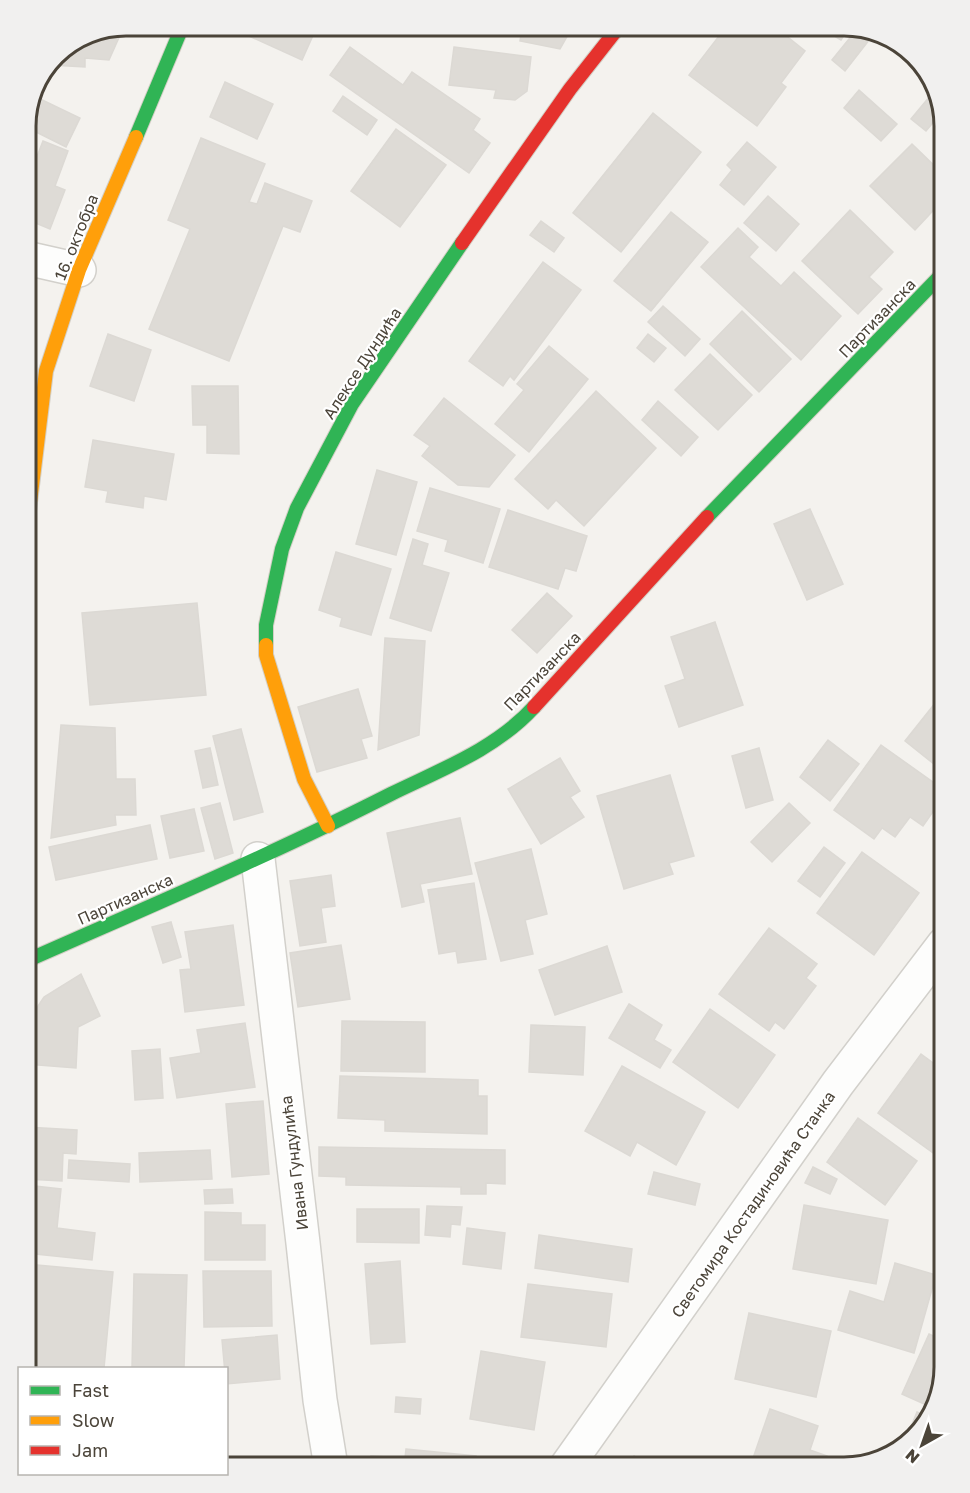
<svg xmlns="http://www.w3.org/2000/svg" width="970" height="1493" font-family="'Golos Text',sans-serif">
<style>
.building{fill:#dedbd6;stroke:#dcd9d4;stroke-width:1.5}
.lines{fill:none;stroke-linecap:round;stroke-linejoin:round}
.street-casing{stroke:#d2d0cb;stroke-width:36}
.fast-casing{stroke:#d3cfc5;stroke-width:16}
.slow-casing{stroke:#d3cfc5;stroke-width:16}
.jam-casing{stroke:#d3cfc5;stroke-width:16}
.street{stroke:#fdfdfc;stroke-width:33}
.fast{stroke:#30b455;stroke-width:14}
.slow{stroke:#ff9f0a;stroke-width:14}
.jam{stroke:#e5322d;stroke-width:14}
.labels{text-anchor:middle;dominant-baseline:central;stroke-width:4.5;stroke-linejoin:round;paint-order:stroke}
.street-label{font-size:16px;fill:#4b4439;stroke:#fff}
.rim{fill:none;stroke:#4b4439;stroke-width:3}
</style>
<rect width="100%" height="100%" fill="#f4f2ee"/>
<g class="building">
<polygon points="774,26 805,51 781,83 786,87 757,126 689,75 726,27"/>
<polygon points="817,26 850,26 841,40"/>
<polygon points="522,29 545,29 569,33 560,49 520,41"/>
<polygon points="857,29 870,39 845,71 832,60"/>
<polygon points="251,31 315,31 302,60 249,36"/>
<polygon points="88,33 121,33 109,60 85,58 85,67 51,65 55,55"/>
<polygon points="350,47 403,85 412,72 480,119 473,130 490,143 469,173 330,75"/>
<polygon points="454,47 531,57 527,91 515,100 494,98 496,90 449,85"/>
<polygon points="225,82 273,104 257,139 210,117"/>
<polygon points="859,90 897,124 881,141 844,108"/>
<polygon points="935,90 941,113 926,131 911,119"/>
<polygon points="343,96 377,120 367,135 333,111"/>
<polygon points="36,97 80,118 66,147 26,127 26,120"/>
<polygon points="653,113 701,152 621,252 573,213"/>
<polygon points="396,129 446,165 400,227 351,191"/>
<polygon points="201,138 265,164 249,202 257,204 265,183 312,201 300,232 283,226 229,361 149,329 190,229 168,220"/>
<polygon points="43,141 68,151 55,186 65,190 50,229 26,219 26,185"/>
<polygon points="747,142 776,167 744,205 720,185 732,170 727,165"/>
<polygon points="912,144 944,175 944,199 915,230 870,186"/>
<polygon points="768,196 799,224 776,251 744,223"/>
<polygon points="850,210 893,252 869,277 882,289 858,314 802,261"/>
<polygon points="671,212 708,242 651,311 614,281"/>
<polygon points="541,221 564,238 554,252 530,235"/>
<polygon points="738,228 758,247 749,257 781,286 794,272 841,316 801,360 701,267"/>
<polygon points="543,262 581,290 514,380 510,376 503,386 469,361"/>
<polygon points="663,306 700,339 685,356 648,322"/>
<polygon points="742,311 791,359 759,392 710,344"/>
<polygon points="108,334 151,350 134,401 90,386"/>
<polygon points="648,334 666,348 654,362 637,348"/>
<polygon points="549,346 588,379 529,452 495,424 524,390 517,384"/>
<polygon points="710,354 752,395 718,430 675,390"/>
<polygon points="192,386 238,386 239,454 207,453 207,425 193,425"/>
<polygon points="596,391 656,448 584,526 556,500 548,509 515,479"/>
<polygon points="444,398 515,455 489,487 458,485 422,456 430,446 414,435"/>
<polygon points="658,401 698,437 681,456 642,420"/>
<polygon points="944,428 944,448 935,435"/>
<polygon points="93,440 174,454 166,500 144,496 143,508 106,502 108,491 85,487"/>
<polygon points="377,470 417,482 396,555 356,544"/>
<polygon points="430,488 500,509 483,563 445,551 448,540 417,531"/>
<polygon points="810,509 843,584 807,600 774,524"/>
<polygon points="508,510 587,536 576,571 565,568 558,589 489,567"/>
<polygon points="413,539 428,544 422,565 449,573 431,631 390,618"/>
<polygon points="336,552 391,569 371,635 340,626 342,618 319,610"/>
<polygon points="547,593 572,616 537,653 512,630"/>
<polygon points="197,603 206,695 90,705 82,613"/>
<polygon points="715,622 743,705 679,727 665,686 685,679 671,637"/>
<polygon points="385,638 425,641 419,735 378,750"/>
<polygon points="358,689 372,736 361,739 367,758 317,772 298,707"/>
<polygon points="944,692 944,772 905,741"/>
<polygon points="61,725 115,728 116,779 135,779 136,815 115,815 116,825 51,838"/>
<polygon points="241,729 263,812 234,820 213,736"/>
<polygon points="828,740 859,764 830,801 800,777"/>
<polygon points="881,745 944,790 944,796 923,826 910,817 895,837 882,828 874,839 834,810"/>
<polygon points="210,748 218,785 203,788 195,751"/>
<polygon points="759,748 773,800 746,808 732,756"/>
<polygon points="560,758 580,791 570,797 584,817 541,844 508,789"/>
<polygon points="670,775 694,856 669,863 673,874 624,889 597,796"/>
<polygon points="220,803 233,853 215,859 201,808"/>
<polygon points="789,803 810,823 772,862 751,842"/>
<polygon points="194,809 204,851 170,858 161,816"/>
<polygon points="460,818 472,874 420,884 424,902 402,907 387,833"/>
<polygon points="150,825 157,859 56,880 49,847"/>
<polygon points="824,847 845,863 820,897 798,881"/>
<polygon points="531,849 547,914 525,920 533,954 501,961 475,863"/>
<polygon points="862,852 919,893 874,955 817,913"/>
<polygon points="331,875 335,906 321,908 326,942 300,946 290,881"/>
<polygon points="474,883 486,959 458,963 456,951 439,954 428,890"/>
<polygon points="171,922 181,957 163,963 152,927"/>
<polygon points="233,925 244,1005 185,1012 180,970 191,969 185,932"/>
<polygon points="769,928 817,964 806,978 816,986 784,1029 775,1022 769,1031 719,994"/>
<polygon points="341,945 350,999 298,1007 290,953"/>
<polygon points="607,946 622,992 555,1015 539,970"/>
<polygon points="81,974 100,1016 78,1027 76,1068 26,1064 26,1053 38,1006 44,997"/>
<polygon points="629,1004 662,1025 654,1040 671,1050 660,1068 609,1038"/>
<polygon points="710,1009 775,1055 738,1108 673,1062"/>
<polygon points="342,1021 425,1022 425,1072 341,1071"/>
<polygon points="245,1023 255,1087 177,1098 170,1058 201,1053 197,1030"/>
<polygon points="531,1025 585,1027 583,1075 529,1072"/>
<polygon points="160,1049 163,1098 135,1100 132,1051"/>
<polygon points="921,1054 944,1071 944,1151 940,1158 878,1113"/>
<polygon points="622,1066 705,1112 676,1165 637,1142 630,1156 585,1131"/>
<polygon points="340,1076 478,1080 478,1096 487,1096 487,1134 385,1131 385,1120 338,1118"/>
<polygon points="263,1101 269,1174 232,1177 226,1104"/>
<polygon points="858,1118 917,1161 885,1205 827,1162"/>
<polygon points="26,1127 77,1130 76,1154 63,1153 62,1181 26,1179"/>
<polygon points="319,1147 505,1150 505,1184 486,1183 486,1194 461,1194 461,1187 346,1185 346,1177 319,1176"/>
<polygon points="210,1150 212,1179 140,1182 139,1153"/>
<polygon points="69,1160 130,1164 129,1182 68,1178"/>
<polygon points="813,1167 837,1179 830,1194 805,1183"/>
<polygon points="654,1172 700,1184 695,1205 648,1194"/>
<polygon points="26,1185 61,1189 57,1228 95,1233 92,1260 26,1253"/>
<polygon points="232,1189 233,1203 205,1204 204,1190"/>
<polygon points="804,1205 888,1220 876,1284 793,1269"/>
<polygon points="427,1206 462,1207 460,1225 451,1224 450,1237 425,1235"/>
<polygon points="357,1209 419,1209 419,1243 357,1242"/>
<polygon points="205,1212 241,1213 241,1225 265,1225 265,1260 205,1260"/>
<polygon points="467,1228 505,1233 501,1269 463,1264"/>
<polygon points="539,1235 632,1249 628,1282 535,1268"/>
<polygon points="400,1261 405,1342 371,1344 365,1264"/>
<polygon points="895,1263 936,1275 914,1353 838,1330 850,1291 884,1302"/>
<polygon points="26,1264 113,1272 104,1368 26,1368"/>
<polygon points="203,1271 271,1271 272,1326 204,1327"/>
<polygon points="134,1274 187,1275 184,1368 132,1368"/>
<polygon points="528,1284 612,1294 606,1347 521,1337"/>
<polygon points="749,1313 831,1331 816,1397 735,1379"/>
<polygon points="929,1334 944,1341 944,1368 933,1408 902,1394"/>
<polygon points="277,1335 280,1379 226,1384 222,1340"/>
<polygon points="481,1351 545,1362 534,1430 470,1419"/>
<polygon points="396,1397 421,1399 420,1414 395,1412"/>
<polygon points="770,1409 818,1426 810,1450 827,1456 824,1467 750,1467"/>
<polygon points="917,1412 931,1418 904,1444"/>
<polygon points="406,1449 476,1456 475,1467 477,1467 370,1467 371,1456 405,1458"/>
<polygon points="634,1456 651,1467 625,1467"/>
</g>
<g class="lines">
<g class="street-casing">
<g id="street">
<polyline points="26,258 79,270"/>
<polyline points="258,859 303,1243 320,1400 331,1467"/>
<polyline points="566,1467 838,1083 944,944"/>
</g>
</g>
<g class="fast-casing">
<g id="fast">
<polyline points="136,137 180,32"/>
<polyline points="707,517 944,272"/>
<polyline points="266,645 266,625 282,549 297,508 352,404 462,243"/>
<path d="M 26,961 C 148,907 271,855 391,794 C 440,770 496,749 534,707"/>
</g>
</g>
<g class="slow-casing">
<g id="slow">
<polyline points="26,535 46,371 79,270 136,137"/>
<polyline points="266,645 266,655 304,779 328,826"/>
</g>
</g>
<g class="jam-casing">
<g id="jam">
<polyline points="462,243 570,89 618,28"/>
<polyline points="534,707 707,517"/>
</g>
</g>
<use href="#street" class="street"/>
<use href="#fast" class="fast"/>
<use href="#slow" class="slow"/>
<use href="#jam" class="jam"/>
</g>
<g class="labels">
<g class="street-label">
<text transform="translate(76 237) rotate(-68)">16. октобра</text>
<text transform="translate(877 318) rotate(-46)">Партизанска</text>
<text transform="translate(362 363) rotate(-57)">Алексе Дундића</text>
<text transform="translate(542 671) rotate(-46)">Партизанска</text>
<text transform="translate(125 899) rotate(-24)">Партизанска</text>
<text transform="translate(294 1163) rotate(-97)">Ивана Гундулића</text>
<text transform="translate(753 1204) rotate(-55)">Светомира Костадиновића Станка</text>
</g>
</g>
<path d="M0 0H970V1493H0ZM126 36H844A90 90 0 0 1 934 126V1367A90 90 0 0 1 844 1457H126A90 90 0 0 1 36 1367V126A90 90 0 0 1 126 36Z" fill="#f1f0ef" fill-rule="evenodd"/>
<path class="rim" d="M126 36H844A90 90 0 0 1 934 126V1367A90 90 0 0 1 844 1457H126A90 90 0 0 1 36 1367V126A90 90 0 0 1 126 36Z"/>
<rect x="18" y="1367" width="210" height="108" fill="#ffffff" stroke="#b7b4b0" stroke-width="1.5"/>
<rect x="30" y="1386" width="30" height="9" fill="#30b455" stroke="#b7b4b0" stroke-width="1.5"/>
<text x="72" y="1397" font-size="18" fill="#4b4439">Fast</text>
<rect x="30" y="1416" width="30" height="9" fill="#ff9f0a" stroke="#b7b4b0" stroke-width="1.5"/>
<text x="72" y="1427" font-size="18" fill="#4b4439">Slow</text>
<rect x="30" y="1446" width="30" height="9" fill="#e5322d" stroke="#b7b4b0" stroke-width="1.5"/>
<text x="72" y="1457" font-size="18" fill="#4b4439">Jam</text>
<g transform="translate(922 1445) rotate(220)" stroke="#ffffff" stroke-width="4.5" paint-order="stroke">
<path d="M0-4.5L10 22L0 15L-10 22Z" fill="#4b4439"/>
<text y="-9" font-size="16" font-weight="bold" text-anchor="middle" fill="#4b4439">N</text>
</g>
</svg>
